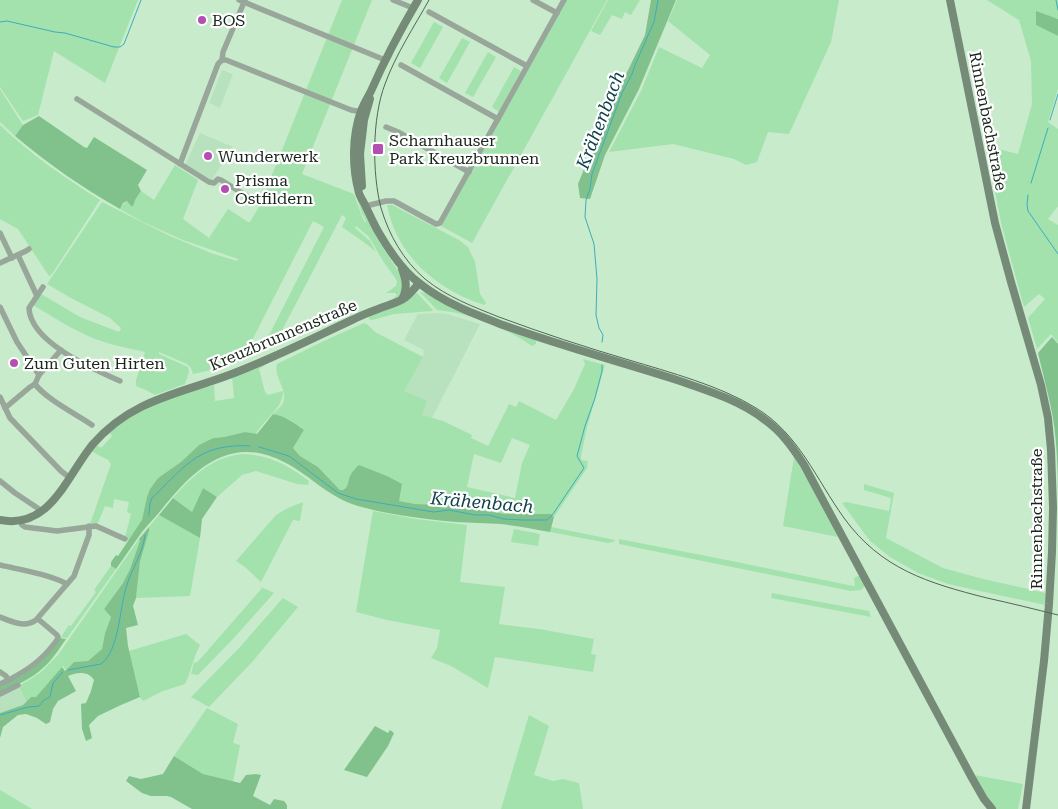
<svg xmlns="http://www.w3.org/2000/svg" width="1058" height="809" font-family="'Roboto Serif',serif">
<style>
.built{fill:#b8e1be}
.green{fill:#a3e2ad;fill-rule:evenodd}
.forest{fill:#81c28c}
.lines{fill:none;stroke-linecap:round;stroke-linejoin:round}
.stream{stroke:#3badbd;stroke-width:1}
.street{stroke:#98a79a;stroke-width:5.5}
.secondary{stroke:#758b78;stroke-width:8}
.tram{stroke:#526655;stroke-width:1}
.poi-dot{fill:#b54eb2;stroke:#fff;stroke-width:2}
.labels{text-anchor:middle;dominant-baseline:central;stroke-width:4.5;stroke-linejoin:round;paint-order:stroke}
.poi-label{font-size:16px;fill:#19261b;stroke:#fff;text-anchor:start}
.street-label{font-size:16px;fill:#19261b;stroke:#fff}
.water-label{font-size:18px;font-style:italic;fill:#10424a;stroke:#fff}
</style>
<rect width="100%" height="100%" fill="#c8ebcc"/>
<g class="built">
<polygon points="222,70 233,74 220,108 209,103"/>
<polygon points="200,133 233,147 211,181 185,165"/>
<polygon points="436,313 447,314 480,324 432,418 422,415 404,391 424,354 423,352 424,350 404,340 418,314"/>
<polygon points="19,687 26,702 23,705 0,713 0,696"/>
</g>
<g class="green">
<polygon points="0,0 138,0 105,83 54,51 38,115 23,121 0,87"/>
<path d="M 342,0 L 372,0 L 302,174 L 354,194 L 361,214 L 365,223 L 366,221 L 362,214 L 356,195 L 358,194 L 365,216 L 385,251 L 399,272 L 404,284 C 399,297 398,299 384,303 L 394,298 L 397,295 L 395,293 L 386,293 L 396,286 L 397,282 L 396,279 L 383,261 L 369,237 L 356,226 L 355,228 L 370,241 L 376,252 L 365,243 L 342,227 L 346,218 L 342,215 L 275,344 L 262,349 L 324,227 L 313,221 L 243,358 L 207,371 L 193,374 L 191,368 L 187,364 L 159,352 L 159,354 L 188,367 L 189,372 L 185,384 L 155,395 L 146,390 L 136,386 L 136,380 L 145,352 C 128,348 111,345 95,339 C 73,330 53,317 33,305 L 41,294 L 80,317 L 119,332 L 121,328 L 110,318 L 69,297 L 47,284 L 102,202 L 170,236 L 211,253 L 237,261 L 238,259 L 183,240 L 143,222 L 120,209 C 124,202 127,201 135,200 L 141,191 L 154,200 L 175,165 L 198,180 L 183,219 L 209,238 L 228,209 L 248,222 L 250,222 L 260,205 Z"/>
<polygon points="566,0 607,0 472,243 441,226"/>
<polygon points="608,0 640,0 631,15 625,12 622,19 612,15 600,35 591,31"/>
<polygon points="677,0 839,0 831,42 789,134 768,132 757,162 746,165 734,159 673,144 609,152 641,91 659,47 702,68 710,55 668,21"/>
<polygon points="987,0 1058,0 1058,19 1036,12 1036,25 1058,36 1058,89 1048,122 1058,129 1058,206 1048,219 1058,225 1058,343 1051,334 1037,349 1028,318 1045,299 1039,294 1024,307 1002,227 986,146 1018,154 1032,104 1031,61 1019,20"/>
<polygon points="434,22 443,27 420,68 411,63"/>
<polygon points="462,38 470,42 447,83 439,78"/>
<polygon points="488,52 496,57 473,97 465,93"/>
<polygon points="514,67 521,71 499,112 492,107"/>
<polygon points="0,89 23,125 15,136 0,122"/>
<path d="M 0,125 C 30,154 65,178 100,200 L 52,274 L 49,276 L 18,229 L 0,219 Z"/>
<path d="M 387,205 L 392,205 L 459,240 L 468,247 L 475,262 L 480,294 L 486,303 L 484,305 C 436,289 397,256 387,205 Z"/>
<path d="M 420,292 C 431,293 441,303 451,307 C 477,320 506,329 534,339 L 536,341 L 536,344 L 532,346 C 504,327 470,313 437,310 Z"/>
<polygon points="417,293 433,310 432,311 394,314 372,320 369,319 369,315 407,300"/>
<path d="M 364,323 L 368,325 L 375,332 L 423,357 L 404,391 L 427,401 L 422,415 L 443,421 L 472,435 L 471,438 L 488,446 L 509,404 L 516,407 L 519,401 L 556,420 L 574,389 L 585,364 L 583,359 L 605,365 L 587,427 L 581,456 L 581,460 L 588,461 L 587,468 L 554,517 L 550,514 L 506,514 L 446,505 L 415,504 L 398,501 L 387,476 L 355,468 C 353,471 350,475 349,478 C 348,483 349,487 343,490 L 340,490 L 318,467 L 300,456 L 293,448 L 304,430 C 295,422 285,416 273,414 C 276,411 279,408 282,405 C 290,391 273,378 277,364 L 328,339 ZM 512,438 L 530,445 L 522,463 L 515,498 L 467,487 L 474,454 L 501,463 Z"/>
<path d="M 270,362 L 259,369 L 265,392 L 268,395 L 283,391 C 283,409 264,419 256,434 L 245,432 L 224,437 L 213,438 L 199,445 L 181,462 L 158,478 L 150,489 L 143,520 L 129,540 L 125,537 L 131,514 L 127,512 L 129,502 L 114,499 L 113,508 L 105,506 L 97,525 L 90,524 L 111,464 L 108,460 L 91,451 L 97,445 L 101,448 L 112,436 L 110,433 L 107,436 L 106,435 L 115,426 L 148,406 L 208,385 L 209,387 L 214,385 L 215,401 L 234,398 L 232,376 Z"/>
<path d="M 243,454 C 271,455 287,465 309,481 L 308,485 L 297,484 L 256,471 L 242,475 L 217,497 L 203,488 L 192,512 L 173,498 C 192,476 212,457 243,454 Z"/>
<polygon points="794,457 810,484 838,537 783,526"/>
<polygon points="864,484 894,493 886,538 943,568 983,579 1046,593 1045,605 948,584 918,573 890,557 870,541 842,503 846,502 889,511 891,498 864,490"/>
<polygon points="303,502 300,521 293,520 261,582 245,567 236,561 276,515 288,508"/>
<polygon points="373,511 416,519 467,525 460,582 505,587 499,624 539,629 594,639 591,654 596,655 593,672 495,657 488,688 451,666 431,658 437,648 440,630 387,620 356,612"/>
<polygon points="159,515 200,538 190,596 136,598 140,563 149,531 149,527"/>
<polygon points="551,527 615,540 613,542 608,543 550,532"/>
<polygon points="514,529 540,534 538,546 511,542"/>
<polygon points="139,539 140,541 130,569 123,583 104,609 111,617 105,633 102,649 88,661 74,662 66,670 63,666 62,667 36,697 31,697 26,702 19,686 40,673 58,655"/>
<polygon points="619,539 727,560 848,585 855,586 854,578 860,575 865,586 861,590 851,591 619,544"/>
<polygon points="111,566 116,569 67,638 61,637 69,625 71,626 96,592 94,590"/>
<polygon points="259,586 274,593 232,640 198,675 191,674 194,662 196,663 202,657 262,588"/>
<polygon points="772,593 869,611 871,617 771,598"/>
<polygon points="283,598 298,607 253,661 209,707 191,697 240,647"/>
<path d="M 186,634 L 200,645 C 193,658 191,672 185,684 L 163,691 L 143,701 L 140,697 L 129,651 Z"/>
<polygon points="207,708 238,724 233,743 240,745 233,782 203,774 174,756"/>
<polygon points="529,715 549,726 534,775 553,781 563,779 579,783 583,809 501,809"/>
<polygon points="974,775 1023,784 1018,809 996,809 985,794"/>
<polygon points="0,790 32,809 0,809"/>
</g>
<g class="forest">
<polygon points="651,0 676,0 639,89 605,155 590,199 580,198 578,184 603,122 645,35"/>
<polygon points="1036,11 1058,19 1058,36 1036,25"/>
<path d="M 39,116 L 84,147 L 87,148 L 94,137 L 147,170 L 138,185 L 141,191 L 135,200 L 133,206 L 131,206 L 127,201 L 123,203 L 120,209 C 83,188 48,164 15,136 L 23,125 Z"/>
<path d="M 1052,337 L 1058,344 L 1058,497 C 1058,471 1057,444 1053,418 C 1049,396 1043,375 1038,353 Z"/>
<path d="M 273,414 C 285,416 295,423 304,430 L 293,448 L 300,456 L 318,467 L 340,490 L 343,490 C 349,486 347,485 349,479 C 350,474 355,468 359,465 L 387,476 L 402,484 L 399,501 L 415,504 L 446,505 L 506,514 L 551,514 L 554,517 L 550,532 C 534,529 518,526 501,524 C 486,523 471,523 456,522 C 423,519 390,515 358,506 C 329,498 310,475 284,462 C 230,434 194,469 162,509 C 156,517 148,524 142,532 C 133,544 125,557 116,569 L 111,566 L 111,562 L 116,555 L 118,556 L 142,520 L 147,497 L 150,489 L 158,478 L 181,462 L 199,445 L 213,438 L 224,437 L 245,432 L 257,434 Z"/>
<polygon points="203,488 217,497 202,519 200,538 159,515 173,498 192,512"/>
<path d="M 149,527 L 149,531 L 140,562 L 136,598 L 133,606 L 138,625 L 126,628 L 128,646 L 140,697 L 121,705 L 98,716 L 89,725 L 92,738 L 86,741 L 82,729 L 81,704 L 86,703 L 91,691 L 94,680 C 88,671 78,672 68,676 L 76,691 L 58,701 L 53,709 L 50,722 L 46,724 L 37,718 L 26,714 L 18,715 L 3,727 L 0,738 L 0,713 L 23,705 L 31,697 L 36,697 L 62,667 L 65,671 L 74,662 L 88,661 L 102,649 L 105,633 L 111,617 L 104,609 L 123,583 L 130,569 L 140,541 L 139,539 Z"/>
<path d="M 60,638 L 66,639 C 59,649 53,659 44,667 C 32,679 15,686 0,692 L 0,686 L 23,675 Z"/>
<polygon points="375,726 388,733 390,730 394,733 388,746 367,777 344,770"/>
<polygon points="174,756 203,774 240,783 246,775 256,774 261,775 253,796 270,805 274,799 284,801 287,805 287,809 192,809 171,797 167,796 151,796 142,793 126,781 129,776 141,779 163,774"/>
</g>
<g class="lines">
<g class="stream">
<polyline points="1056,0 1058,10"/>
<polyline points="0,22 7,21 55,32 65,33 114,47 120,47 124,44 141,0"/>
<polyline points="1050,120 1058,94"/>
<polyline points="1031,183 1048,128"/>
<polyline points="1028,195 1027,205 1028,211 1058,254"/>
<polyline points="602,342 603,335 599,328 596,315 597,279 594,244 585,217 586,200 590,189 592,174 622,93 632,74 635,65 654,22 658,0"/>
<polyline points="259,447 289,456 338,493 356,499 434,512 449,510 475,515 489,515 504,519 523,520 547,520 553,514 584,468 577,456 585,426 595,398 602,371 602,365"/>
<path d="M 149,515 L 150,503 L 152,498 C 171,480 192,453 220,448 C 229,446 241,445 250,446"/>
<path d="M 68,670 L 101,664 C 120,650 119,607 127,585 C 132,568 143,553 145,535"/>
<polyline points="0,715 28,707 39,706 44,700 50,697 53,683 63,672"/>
</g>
<g class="street">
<polyline points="239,0 385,60"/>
<polyline points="393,0 413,8"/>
<polyline points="533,0 557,13"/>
<polyline points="429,12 527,66"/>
<polyline points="222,60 226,60 351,110 362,112"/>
<polyline points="401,65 498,119"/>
<polyline points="77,99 209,182 214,183 218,179 221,180 258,203"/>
<polyline points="386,127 398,132 469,172"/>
<polyline points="180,164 218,64 222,60 223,52 245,0"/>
<polyline points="366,206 386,201 394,201 436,224 440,223 564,0"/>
<polyline points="0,233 12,258"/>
<polyline points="18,255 37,296"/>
<polyline points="0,263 26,251 29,249"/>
<path d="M 43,287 L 29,308 C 30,342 93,369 120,381"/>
<polyline points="0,307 17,342 39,375"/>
<path d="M 35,384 C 46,399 76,414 92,425"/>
<polyline points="0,397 10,418 61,471 70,478"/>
<polyline points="5,408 30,387 35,384 39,375 61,350"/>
<polyline points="0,481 15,493 42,511"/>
<polyline points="20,520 22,525 25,527 57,531 96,526 125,539"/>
<path d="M 0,565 C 21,570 48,574 67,584"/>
<path d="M 0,617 C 12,622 25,628 36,620 L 74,576 L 89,535 L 89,526"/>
<polyline points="0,672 6,676 8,680"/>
<path d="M 0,684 C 24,673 41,662 57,640 L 58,637 L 57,635 L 38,619"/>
<polyline points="0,694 18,685"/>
</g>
<g class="secondary">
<path d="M 418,0 C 401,29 385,59 371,91 C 368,97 364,103 361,111 C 352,136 352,167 359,193 C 360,197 362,199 364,203 C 369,213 373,223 379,233 C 390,252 402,270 419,283 C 444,303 474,314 503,325 C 561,346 621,362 680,381 C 709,391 741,401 765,420 C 782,432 793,448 804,465 L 972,778 L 984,799 L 992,809"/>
<polyline points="950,0 995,223 1011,282 1041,385 1048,418 1051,450 1053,507 1052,552 1049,604 1044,661 1026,809"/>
<polyline points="362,186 360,154 364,120 370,99"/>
<path d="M 402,299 C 408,288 406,280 402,269"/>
<path d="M 0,520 C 51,530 67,475 93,444 C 106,429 123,416 141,407 C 169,393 200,386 229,375 C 272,359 313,338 354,319 C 362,315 370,312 378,309 C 388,305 398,303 406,297 C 411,293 415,288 419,283"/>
</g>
<path class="tram" d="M 429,0 C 414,27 396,54 385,84 C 372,118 372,173 381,208 C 389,235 403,260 425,279 C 447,297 474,307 499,317 C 542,333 585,347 629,360 C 669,372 721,386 756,408 C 799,434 816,479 844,518 C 881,569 928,583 987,598 C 1010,603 1034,609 1058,615"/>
</g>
<g class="poi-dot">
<circle cx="202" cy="20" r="5"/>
<rect x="372" y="143" width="12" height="12" rx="2.5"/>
<circle cx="208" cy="156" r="5"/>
<circle cx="225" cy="189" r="5"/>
<circle cx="14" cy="363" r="5"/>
</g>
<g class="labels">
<g class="poi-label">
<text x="212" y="20">BOS</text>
<text x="389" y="140">Scharnhauser<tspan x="389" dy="18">Park Kreuzbrunnen</tspan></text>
<text x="218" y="156">Wunderwerk</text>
<text x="235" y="180">Prisma<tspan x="235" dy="18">Ostfildern</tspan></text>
<text x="24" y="363">Zum Guten Hirten</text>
</g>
<g class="street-label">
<text transform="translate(988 121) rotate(79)">Rinnenbachstraße</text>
<text transform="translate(283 335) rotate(-23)">Kreuzbrunnenstraße</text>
<text transform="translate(1036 519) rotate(-90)">Rinnenbachstraße</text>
</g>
<g class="water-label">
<text transform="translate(600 120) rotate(-69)">Krähenbach</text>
<text transform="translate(482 502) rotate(5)">Krähenbach</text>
</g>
</g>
</svg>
